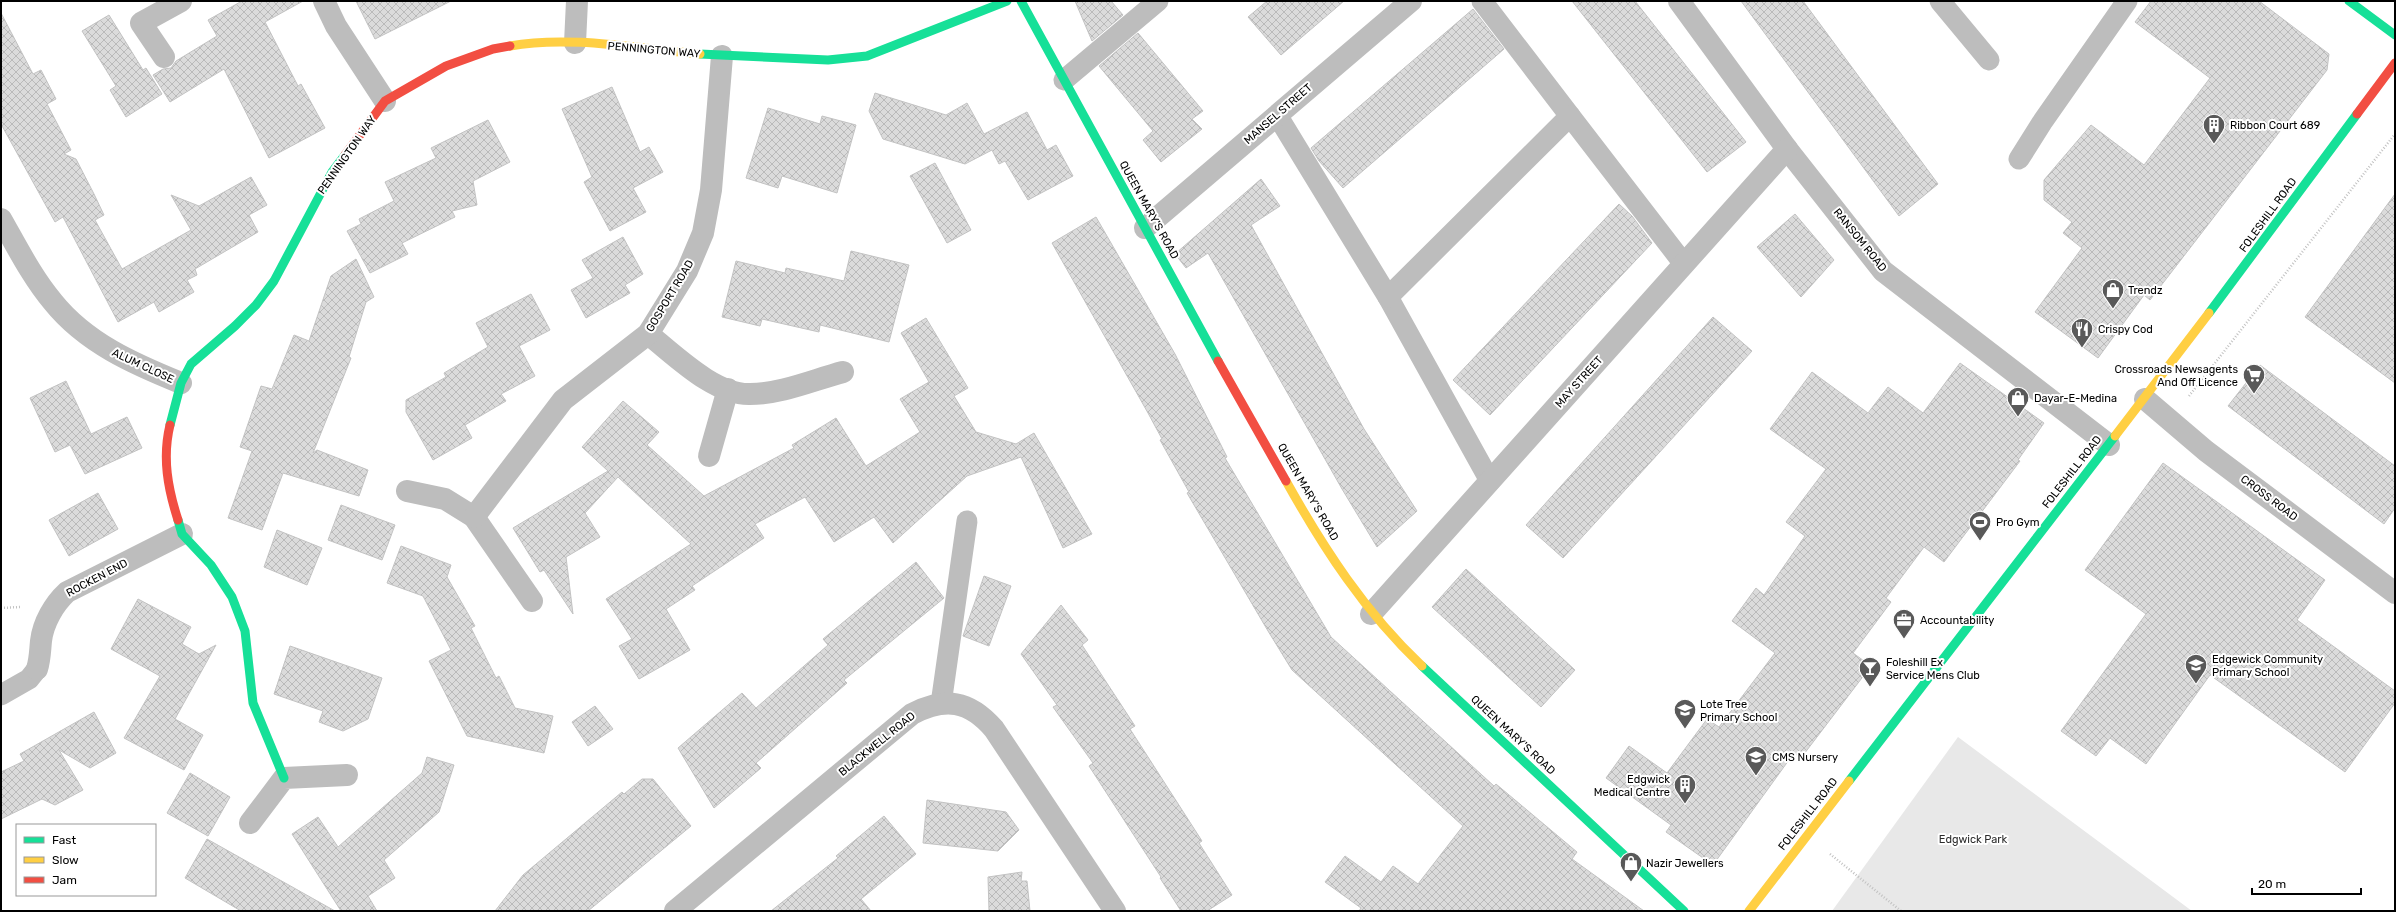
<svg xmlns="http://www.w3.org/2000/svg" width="2396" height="912" font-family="Rubik,sans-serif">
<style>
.park{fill:#e8e8e8}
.building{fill:url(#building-cross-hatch);stroke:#c3c3c3}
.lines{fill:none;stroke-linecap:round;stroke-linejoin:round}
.path{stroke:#c2c2c2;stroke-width:2.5;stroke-dasharray:1 2;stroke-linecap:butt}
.lane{stroke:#bdbdbd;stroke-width:21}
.street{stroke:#bdbdbd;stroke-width:22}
.fast{stroke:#16e098;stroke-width:9}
.slow{stroke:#ffcf43;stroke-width:9}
.jam{stroke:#f24e42;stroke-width:9}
.labels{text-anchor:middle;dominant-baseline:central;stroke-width:4;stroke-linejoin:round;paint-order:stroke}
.street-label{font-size:11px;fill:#000;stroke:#fff}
.poi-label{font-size:11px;fill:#000;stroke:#fff;text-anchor:start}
.park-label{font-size:11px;fill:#2c2c2c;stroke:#fff}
</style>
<defs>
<pattern id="building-cross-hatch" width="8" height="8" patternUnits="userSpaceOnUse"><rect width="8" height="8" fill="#dbdbdb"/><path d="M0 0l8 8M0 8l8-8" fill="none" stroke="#bababa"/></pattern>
</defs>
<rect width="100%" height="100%" fill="#fff"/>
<polygon class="park" points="1958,737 2192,911 1832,911"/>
<g class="building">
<polygon points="242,1 303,1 265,22 298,86 301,84 325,128 269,158 224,69 170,102 153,75 163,69 171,68 176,61 217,36 208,20"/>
<polygon points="356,1 451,1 375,39"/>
<polygon points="1075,1 1111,1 1123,15 1092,41"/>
<polygon points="1267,1 1344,1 1281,55 1248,17"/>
<polygon points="1572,1 1635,1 1746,142 1707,172"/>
<polygon points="1741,1 1803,1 1938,184 1899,216"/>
<polygon points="2151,1 2259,1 2329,54 2327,70 2150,300 2144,295 2098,358 2035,312 2082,248 2063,233 2072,222 2044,200 2044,180 2091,125 2144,165 2210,78 2135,22"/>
<polygon points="1473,9 1504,49 1343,188 1319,161 1311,148"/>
<polygon points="1,13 33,74 41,70 56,99 47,104 71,150 64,154 76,159 94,194 104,215 95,220 122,269 191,230 171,195 199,206 251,177 267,205 249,215 258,232 195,269 197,275 187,280 194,292 159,312 154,302 118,322 63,217 55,222 1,124"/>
<polygon points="109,15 143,70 146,68 162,94 126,117 110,90 116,86 82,31"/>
<polygon points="1138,33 1203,111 1192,119 1202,129 1161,162 1143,140 1153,131 1099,66"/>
<polygon points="612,87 640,152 649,147 663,172 633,188 646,212 610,231 584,182 592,177 562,109"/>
<polygon points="875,93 946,115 967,103 984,134 1027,112 1047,150 1056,145 1073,176 1028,200 1005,161 999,164 992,150 965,164 883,139 869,111"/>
<polygon points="768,108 820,124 822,116 856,125 837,193 782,176 778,188 746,178"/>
<polygon points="488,120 510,162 473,181 477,205 452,211 455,217 402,243 408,254 370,273 347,231 361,224 359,219 394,201 385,182 436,158 431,148"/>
<polygon points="935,163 971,230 947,243 910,176"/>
<polygon points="1261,179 1280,206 1251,225 1364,429 1417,511 1377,547 1342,489 1208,253 1186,268 1175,254"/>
<polygon points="2395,194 2395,383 2305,317"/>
<polygon points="1619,204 1632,216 1652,243 1490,415 1453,380"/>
<polygon points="1795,214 1834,260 1801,297 1757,247"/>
<polygon points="1096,217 1175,354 1227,457 1225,458 1331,637 1494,786 1496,784 1577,852 1572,859 1644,911 1359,911 1361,908 1325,882 1345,856 1381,882 1393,866 1418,884 1463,826 1292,670 1268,631 1187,493 1189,492 1160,440 1162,439 1148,413 1052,243"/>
<polygon points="623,237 643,274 625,285 630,293 586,318 571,290 593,278 582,260"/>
<polygon points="851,251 909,265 889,342 820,325 819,332 762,319 760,326 722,317 736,261 785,273 786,268 844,281"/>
<polygon points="356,259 374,297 366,302 349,357 351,358 313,453 317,450 368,470 359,496 283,473 262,530 228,518 252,451 240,447 261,386 272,389 294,335 309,341 331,276"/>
<polygon points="531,294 550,330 519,346 535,376 501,394 506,401 465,425 472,438 433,460 406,412 406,400 446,377 444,373 488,347 476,323"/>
<polygon points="1713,317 1752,351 1563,558 1526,525"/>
<polygon points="926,318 968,388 954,396 976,432 1016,444 1034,433 1092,534 1063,548 1021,457 967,476 893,543 874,517 834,542 805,497 755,524 764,538 692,586 695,590 666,609 690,650 639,679 619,646 632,639 606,599 691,544 618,477 585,513 600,537 566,557 573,614 544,570 540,572 513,528 608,471 582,447 623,401 659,432 647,445 704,496 794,448 792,445 836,418 866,466 920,432 900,399 929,382 901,333"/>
<polygon points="1960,363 2044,423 2018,460 2020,461 1944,562 1924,547 1886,598 1891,602 1853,653 1871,666 1801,758 1794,753 1713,865 1666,832 1671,825 1606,778 1629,746 1667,773 1707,719 1719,727 1775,653 1732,621 1756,588 1764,595 1805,536 1786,522 1826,469 1770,429 1812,372 1868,413 1888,387 1923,413"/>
<polygon points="2260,365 2395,466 2395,508 2384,524 2228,406"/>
<polygon points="66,381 91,434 127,417 142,448 85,474 70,445 55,452 30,398"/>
<polygon points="2163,463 2325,580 2297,620 2395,691 2395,703 2345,772 2210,675 2146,764 2110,738 2096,756 2061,731 2146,614 2085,570"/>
<polygon points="98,493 118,529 69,556 49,520"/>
<polygon points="341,505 395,525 382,560 328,540"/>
<polygon points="277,530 322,548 307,585 264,567"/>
<polygon points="401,546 451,565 447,577 475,626 471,628 496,678 499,676 515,708 553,716 544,753 467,736 429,661 451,650 423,596 387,583"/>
<polygon points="916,562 944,598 844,680 847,683 756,763 761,768 714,808 678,748 742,693 756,708 828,645 823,639"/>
<polygon points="1466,569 1575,670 1541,707 1432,607"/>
<polygon points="984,576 1011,586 989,646 963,636"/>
<polygon points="138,599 191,627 182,644 199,654 216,645 175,719 203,735 184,770 124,738 160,676 111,649"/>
<polygon points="1061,605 1088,640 1082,645 1135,726 1130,729 1202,841 1199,843 1232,895 1207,911 1181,911 1160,878 1161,877 1089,766 1093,763 1053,707 1057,705 1021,654"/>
<polygon points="290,646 382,678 368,719 343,731 319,722 323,711 274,694"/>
<polygon points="595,706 613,729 588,746 572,722"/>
<polygon points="94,712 116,753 90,768 59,750 83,790 55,805 42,799 1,819 1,772 24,761 20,754"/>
<polygon points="427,757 454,765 439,812 384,860 395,878 368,896 377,911 341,911 292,834 318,817 338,847 422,773"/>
<polygon points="190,773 230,797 208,836 167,813"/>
<polygon points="642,779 653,779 691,826 588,911 495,911 523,875 622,792 624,794"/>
<polygon points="927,800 1006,812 1019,830 998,851 923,843"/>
<polygon points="884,816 916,854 861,899 871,911 771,911 838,858 836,856"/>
<polygon points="207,839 335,911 241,911 185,878"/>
<polygon points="1022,872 1021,881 1027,881 1030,911 989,911 988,877"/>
</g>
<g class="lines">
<g class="path">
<polyline points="2189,396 2395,134"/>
<polyline points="1,608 20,607"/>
<polyline points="1830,854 1901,911"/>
</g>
<g class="lane">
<polyline points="1482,1 1570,116"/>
<polyline points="1940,1 1989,60"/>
<polyline points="1064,80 1158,1"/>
<polyline points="1277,115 1388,297 1490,481"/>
<polyline points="2019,159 2043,121 2127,1"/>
<polyline points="1388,297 1570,116 1684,264"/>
<polyline points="1,695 29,679 37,669"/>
<polyline points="941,704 967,521"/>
</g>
<g class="street">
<polyline points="324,1 336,26 385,101"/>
<polyline points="1679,1 1787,149 1883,271 2109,445"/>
<polyline points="575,43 577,1"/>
<polyline points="164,57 141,23 181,1"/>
<path d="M 1,219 C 17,247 32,277 53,302 C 86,343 134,364 181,383"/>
<polyline points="1145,228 1411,1"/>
<path d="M 648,334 C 675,355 714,395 750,394 C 781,394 813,380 843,372"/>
<polyline points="2145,399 2206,451 2395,593"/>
<polyline points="709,456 728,389"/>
<polyline points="407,491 445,499 474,517 532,601"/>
<polyline points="474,517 563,400 648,334 687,271 703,233 711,190 722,56"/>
<polyline points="1371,614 1787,149"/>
<path d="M 37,669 C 40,660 40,651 41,641 C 43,623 54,604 67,592 L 182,534"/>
<polyline points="250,823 284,778 347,775"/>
<path d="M 675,911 L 912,714 C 945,697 969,700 994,729 L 1115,911"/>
</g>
<g class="fast">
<polyline points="1021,1 1218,361"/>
<polyline points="2349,1 2395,35"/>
<polyline points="700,54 828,60 867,56 1007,1"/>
<polyline points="2209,313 2357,114"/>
<polyline points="170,425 181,383 191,364 235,326 256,305 274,281 332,172 345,155"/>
<polyline points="178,520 182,534 211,565 232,597 245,631 253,703 284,778"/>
<polyline points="1422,666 1684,911"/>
<polyline points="1849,781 2115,436"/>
</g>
<g class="slow">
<path d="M 510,46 C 570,35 639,49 700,54"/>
<polyline points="2115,436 2209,313"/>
<path d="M 1286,481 C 1324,549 1365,612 1422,666"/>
<polyline points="1749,911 1849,781"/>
</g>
<g class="jam">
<polyline points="2357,114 2395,63"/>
<polyline points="345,155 385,101 446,66 493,49 510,46"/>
<polyline points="1218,361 1286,481"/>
<path d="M 170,425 C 162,458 168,489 178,520"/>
</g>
</g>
<defs>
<g id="building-pin" transform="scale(1.15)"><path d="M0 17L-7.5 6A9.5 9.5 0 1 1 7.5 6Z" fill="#595959" stroke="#fff"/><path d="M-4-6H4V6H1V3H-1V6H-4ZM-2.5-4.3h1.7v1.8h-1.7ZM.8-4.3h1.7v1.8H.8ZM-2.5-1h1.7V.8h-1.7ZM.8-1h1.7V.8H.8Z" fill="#fff"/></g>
<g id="shop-pin" transform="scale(1.15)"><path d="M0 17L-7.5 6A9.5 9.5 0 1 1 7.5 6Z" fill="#595959" stroke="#fff"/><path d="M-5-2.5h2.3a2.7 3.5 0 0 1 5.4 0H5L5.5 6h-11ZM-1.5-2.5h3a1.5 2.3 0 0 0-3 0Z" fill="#fff"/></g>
<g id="restaurant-pin" transform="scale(1.15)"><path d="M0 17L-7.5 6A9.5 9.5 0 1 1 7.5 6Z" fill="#595959" stroke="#fff"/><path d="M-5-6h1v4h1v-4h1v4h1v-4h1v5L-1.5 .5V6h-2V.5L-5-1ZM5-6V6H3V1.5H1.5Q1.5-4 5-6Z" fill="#fff"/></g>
<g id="supermarket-pin" transform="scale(1.15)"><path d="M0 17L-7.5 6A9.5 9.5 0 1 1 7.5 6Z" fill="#595959" stroke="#fff"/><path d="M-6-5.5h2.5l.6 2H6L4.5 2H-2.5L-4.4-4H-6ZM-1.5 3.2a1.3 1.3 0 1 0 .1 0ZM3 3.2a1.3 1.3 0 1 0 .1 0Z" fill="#fff"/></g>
<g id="stadium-pin" transform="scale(1.15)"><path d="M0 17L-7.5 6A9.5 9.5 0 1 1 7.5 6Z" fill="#595959" stroke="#fff"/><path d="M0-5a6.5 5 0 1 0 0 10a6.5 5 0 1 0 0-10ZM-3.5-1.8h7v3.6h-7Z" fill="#fff"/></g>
<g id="office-pin" transform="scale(1.15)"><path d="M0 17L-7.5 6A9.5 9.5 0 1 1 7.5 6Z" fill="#595959" stroke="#fff"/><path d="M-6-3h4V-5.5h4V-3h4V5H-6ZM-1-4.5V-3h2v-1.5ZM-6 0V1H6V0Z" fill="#fff"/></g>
<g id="school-pin" transform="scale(1.15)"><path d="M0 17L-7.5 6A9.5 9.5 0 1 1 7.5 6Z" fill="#595959" stroke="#fff"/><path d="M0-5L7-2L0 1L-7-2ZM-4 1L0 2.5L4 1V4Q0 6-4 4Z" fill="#fff"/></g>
<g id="bar-pin" transform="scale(1.15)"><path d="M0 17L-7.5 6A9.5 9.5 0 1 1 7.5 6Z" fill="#595959" stroke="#fff"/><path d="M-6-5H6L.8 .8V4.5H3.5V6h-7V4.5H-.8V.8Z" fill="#fff"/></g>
</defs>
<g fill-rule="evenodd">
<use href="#building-pin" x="2214" y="125"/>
<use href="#shop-pin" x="2113" y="290"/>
<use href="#restaurant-pin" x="2082" y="329"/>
<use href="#supermarket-pin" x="2254" y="375"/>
<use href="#shop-pin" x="2018" y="398"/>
<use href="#stadium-pin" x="1980" y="522"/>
<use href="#office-pin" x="1904" y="620"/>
<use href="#school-pin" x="2196" y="665"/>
<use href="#bar-pin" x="1870" y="668"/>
<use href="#school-pin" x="1685" y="710"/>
<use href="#school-pin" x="1756" y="757"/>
<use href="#building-pin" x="1685" y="785"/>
<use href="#shop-pin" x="1631" y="863"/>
</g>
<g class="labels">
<g class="street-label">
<text transform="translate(654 50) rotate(5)">PENNINGTON WAY</text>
<text transform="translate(1278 114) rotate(-41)">MANSEL STREET</text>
<text transform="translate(347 155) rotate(-55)">PENNINGTON WAY</text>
<text transform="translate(1149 210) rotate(61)">QUEEN MARY'S ROAD</text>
<text transform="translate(2268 215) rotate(-54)">FOLESHILL ROAD</text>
<text transform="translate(1860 240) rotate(51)">RANSOM ROAD</text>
<text transform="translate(670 296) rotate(-59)">GOSPORT ROAD</text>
<text transform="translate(143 366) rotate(25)">ALUM CLOSE</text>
<text transform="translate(1579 382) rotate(-48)">MAY STREET</text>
<text transform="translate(2072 472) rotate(-52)">FOLESHILL ROAD</text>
<text transform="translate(1308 492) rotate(60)">QUEEN MARY'S ROAD</text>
<text transform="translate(2269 498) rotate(37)">CROSS ROAD</text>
<text transform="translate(97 578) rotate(-28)">ROCKEN END</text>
<text transform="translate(1513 735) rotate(43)">QUEEN MARY'S ROAD</text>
<text transform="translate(877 744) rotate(-39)">BLACKWELL ROAD</text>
<text transform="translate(1808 814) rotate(-52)">FOLESHILL ROAD</text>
</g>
<g class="poi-label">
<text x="2230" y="125">Ribbon Court 689</text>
<text x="2128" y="290">Trendz</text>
<text x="2098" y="329">Crispy Cod</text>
<text x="2238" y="369" text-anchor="end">Crossroads Newsagents<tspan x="2238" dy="13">And Off Licence</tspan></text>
<text x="2034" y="398">Dayar-E-Medina</text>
<text x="1996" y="522">Pro Gym</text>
<text x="1920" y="620">Accountability</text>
<text x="2212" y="659">Edgewick Community<tspan x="2212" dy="13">Primary School</tspan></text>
<text x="1886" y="662">Foleshill Ex<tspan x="1886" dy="13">Service Mens Club</tspan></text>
<text x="1700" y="704">Lote Tree<tspan x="1700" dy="13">Primary School</tspan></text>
<text x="1772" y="757">CMS Nursery</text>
<text x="1670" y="779" text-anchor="end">Edgwick<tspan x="1670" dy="13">Medical Centre</tspan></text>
<text x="1646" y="863">Nazir Jewellers</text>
</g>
<g class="park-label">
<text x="1973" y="839">Edgwick Park</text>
</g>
</g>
<rect width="2396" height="912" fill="none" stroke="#000000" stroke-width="4"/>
<rect x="16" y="824" width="140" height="72" fill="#ffffff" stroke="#999999"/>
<rect x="24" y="837" width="20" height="6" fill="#16e098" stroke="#999999"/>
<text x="52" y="844" font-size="12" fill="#000000">Fast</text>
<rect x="24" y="857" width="20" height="6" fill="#ffcf43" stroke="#999999"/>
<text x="52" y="864" font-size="12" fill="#000000">Slow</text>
<rect x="24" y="877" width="20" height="6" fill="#f24e42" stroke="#999999"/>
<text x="52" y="884" font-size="12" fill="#000000">Jam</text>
<path d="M2252 888v6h109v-6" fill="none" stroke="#000000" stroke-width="2"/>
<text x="2258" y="888" font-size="12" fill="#000000" stroke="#ffffff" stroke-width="3" paint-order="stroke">20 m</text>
</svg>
